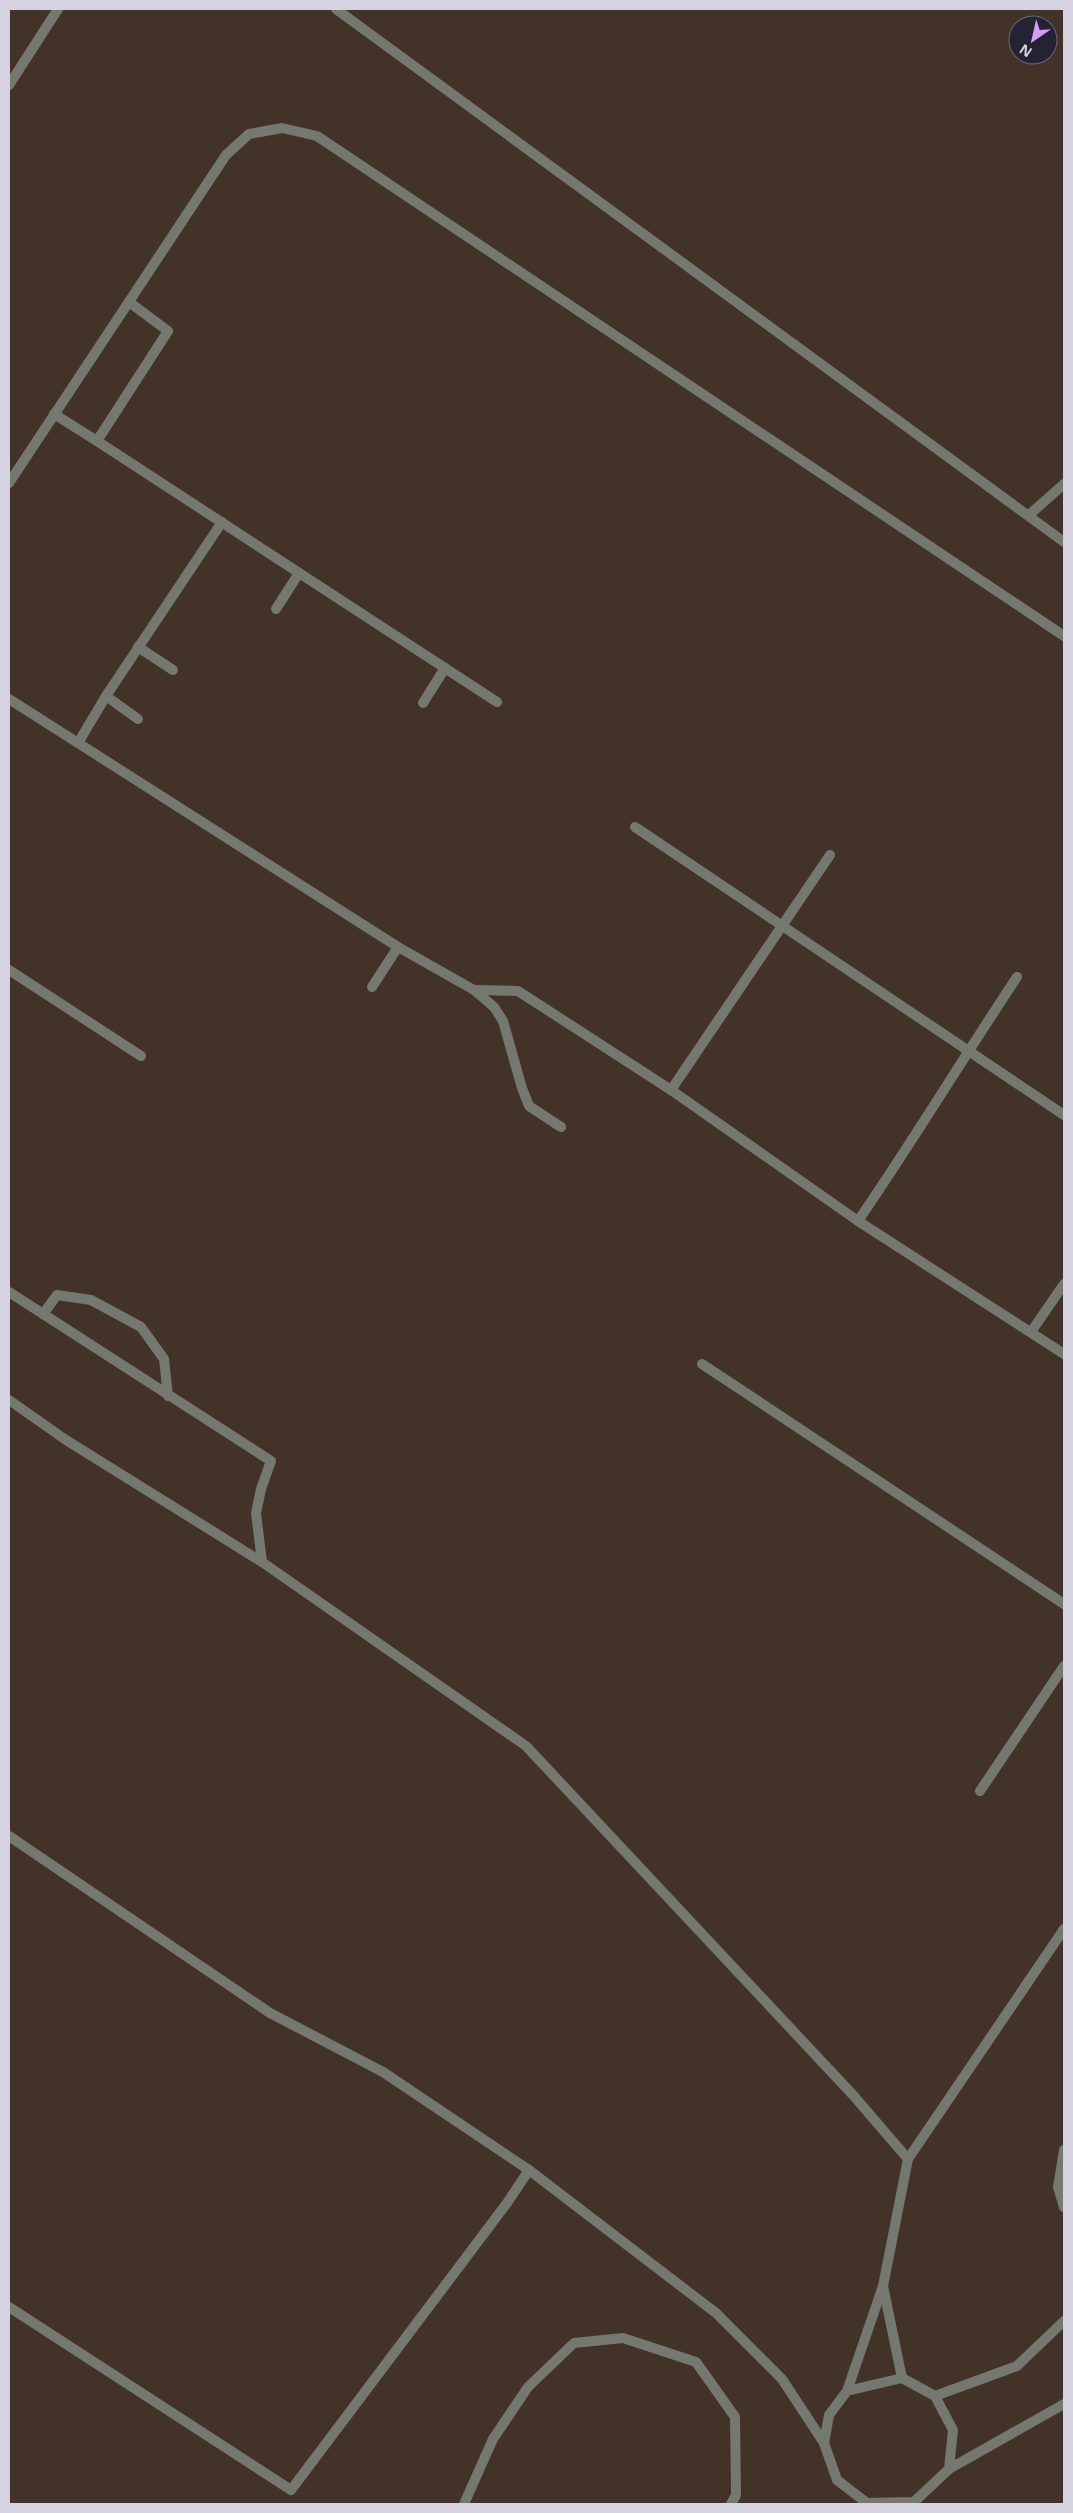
<svg xmlns="http://www.w3.org/2000/svg" width="1073" height="2513" font-family="'Open Sans',sans-serif">
<style>
.industrial{fill:#433228;fill-rule:evenodd}
.lines{fill:none;stroke-linecap:round;stroke-linejoin:round}
.lane{stroke:#75786e;stroke-width:10}
</style>
<rect width="100%" height="100%" fill="#2f2b3e"/>
<path class="industrial" d="M 9,9 L 1064,9 L 1064,2504 L 9,2504 ZM 1018,25 L 1048,25 L 1048,55 L 1018,55 Z"/>
<g class="lines">
<g class="lane">
<polyline points="336,9 1064,542"/>
<polyline points="9,85 58,9"/>
<polyline points="54,414 97,441 168,331 129,302"/>
<polyline points="97,441 497,702"/>
<polyline points="9,483 226,155 249,134 282,128 317,136 1064,636"/>
<polyline points="1029,515 1064,484"/>
<polyline points="276,609 299,573"/>
<polyline points="138,647 173,670"/>
<polyline points="106,696 138,719"/>
<polyline points="9,699 398,947 474,990 494,1007 503,1021 522,1088 529,1106 561,1127"/>
<polyline points="423,703 445,668"/>
<polyline points="78,743 106,696 222,522"/>
<polyline points="635,827 1064,1115"/>
<polyline points="9,970 141,1056"/>
<polyline points="372,987 398,947"/>
<polyline points="474,990 518,991 671,1090 858,1221 1064,1354"/>
<polyline points="671,1090 830,855"/>
<path d="M 858,1221 C 913,1141 963,1058 1017,977"/>
<polyline points="9,1292 271,1461 261,1489 256,1513 262,1562"/>
<polyline points="43,1314 57,1295 91,1300 141,1327 164,1359 168,1396"/>
<polyline points="1031,1332 1064,1284"/>
<polyline points="702,1364 1064,1604"/>
<polyline points="9,1400 66,1440 262,1562 526,1746 853,2095 908,2159"/>
<polyline points="980,1791 1064,1666"/>
<polyline points="9,1836 270,2013 383,2072 529,2170 716,2313 782,2379 824,2443"/>
<polyline points="1064,2150 1058,2187 1064,2207"/>
<polyline points="883,2286 902,2378"/>
<polyline points="9,2307 291,2490 507,2203 529,2170"/>
<polygon points="902,2378 935,2396 953,2430 949,2469 914,2502 867,2503 837,2480 824,2443 829,2415 847,2391"/>
<polyline points="847,2391 883,2286 908,2159 1064,1929"/>
<polyline points="935,2396 1017,2366 1064,2321"/>
<polyline points="949,2469 1064,2404"/>
<polyline points="464,2504 493,2439 528,2387 574,2343 623,2338 696,2362 735,2417 736,2495 731,2504"/>
</g>
</g>
<rect width="1073" height="2513" fill="none" stroke="#d5d3df" stroke-width="20"/>
<g transform="translate(1033 40) rotate(214)"><circle r="24" fill="#252233" stroke="#6b6978"/>
<path d="M0-4L9 19L0 12L-9 19Z" fill="#d79bf9"/>
<text y="-8" font-size="14" font-weight="bold" text-anchor="middle" fill="#d5d3df">N</text>
</g>
</svg>
